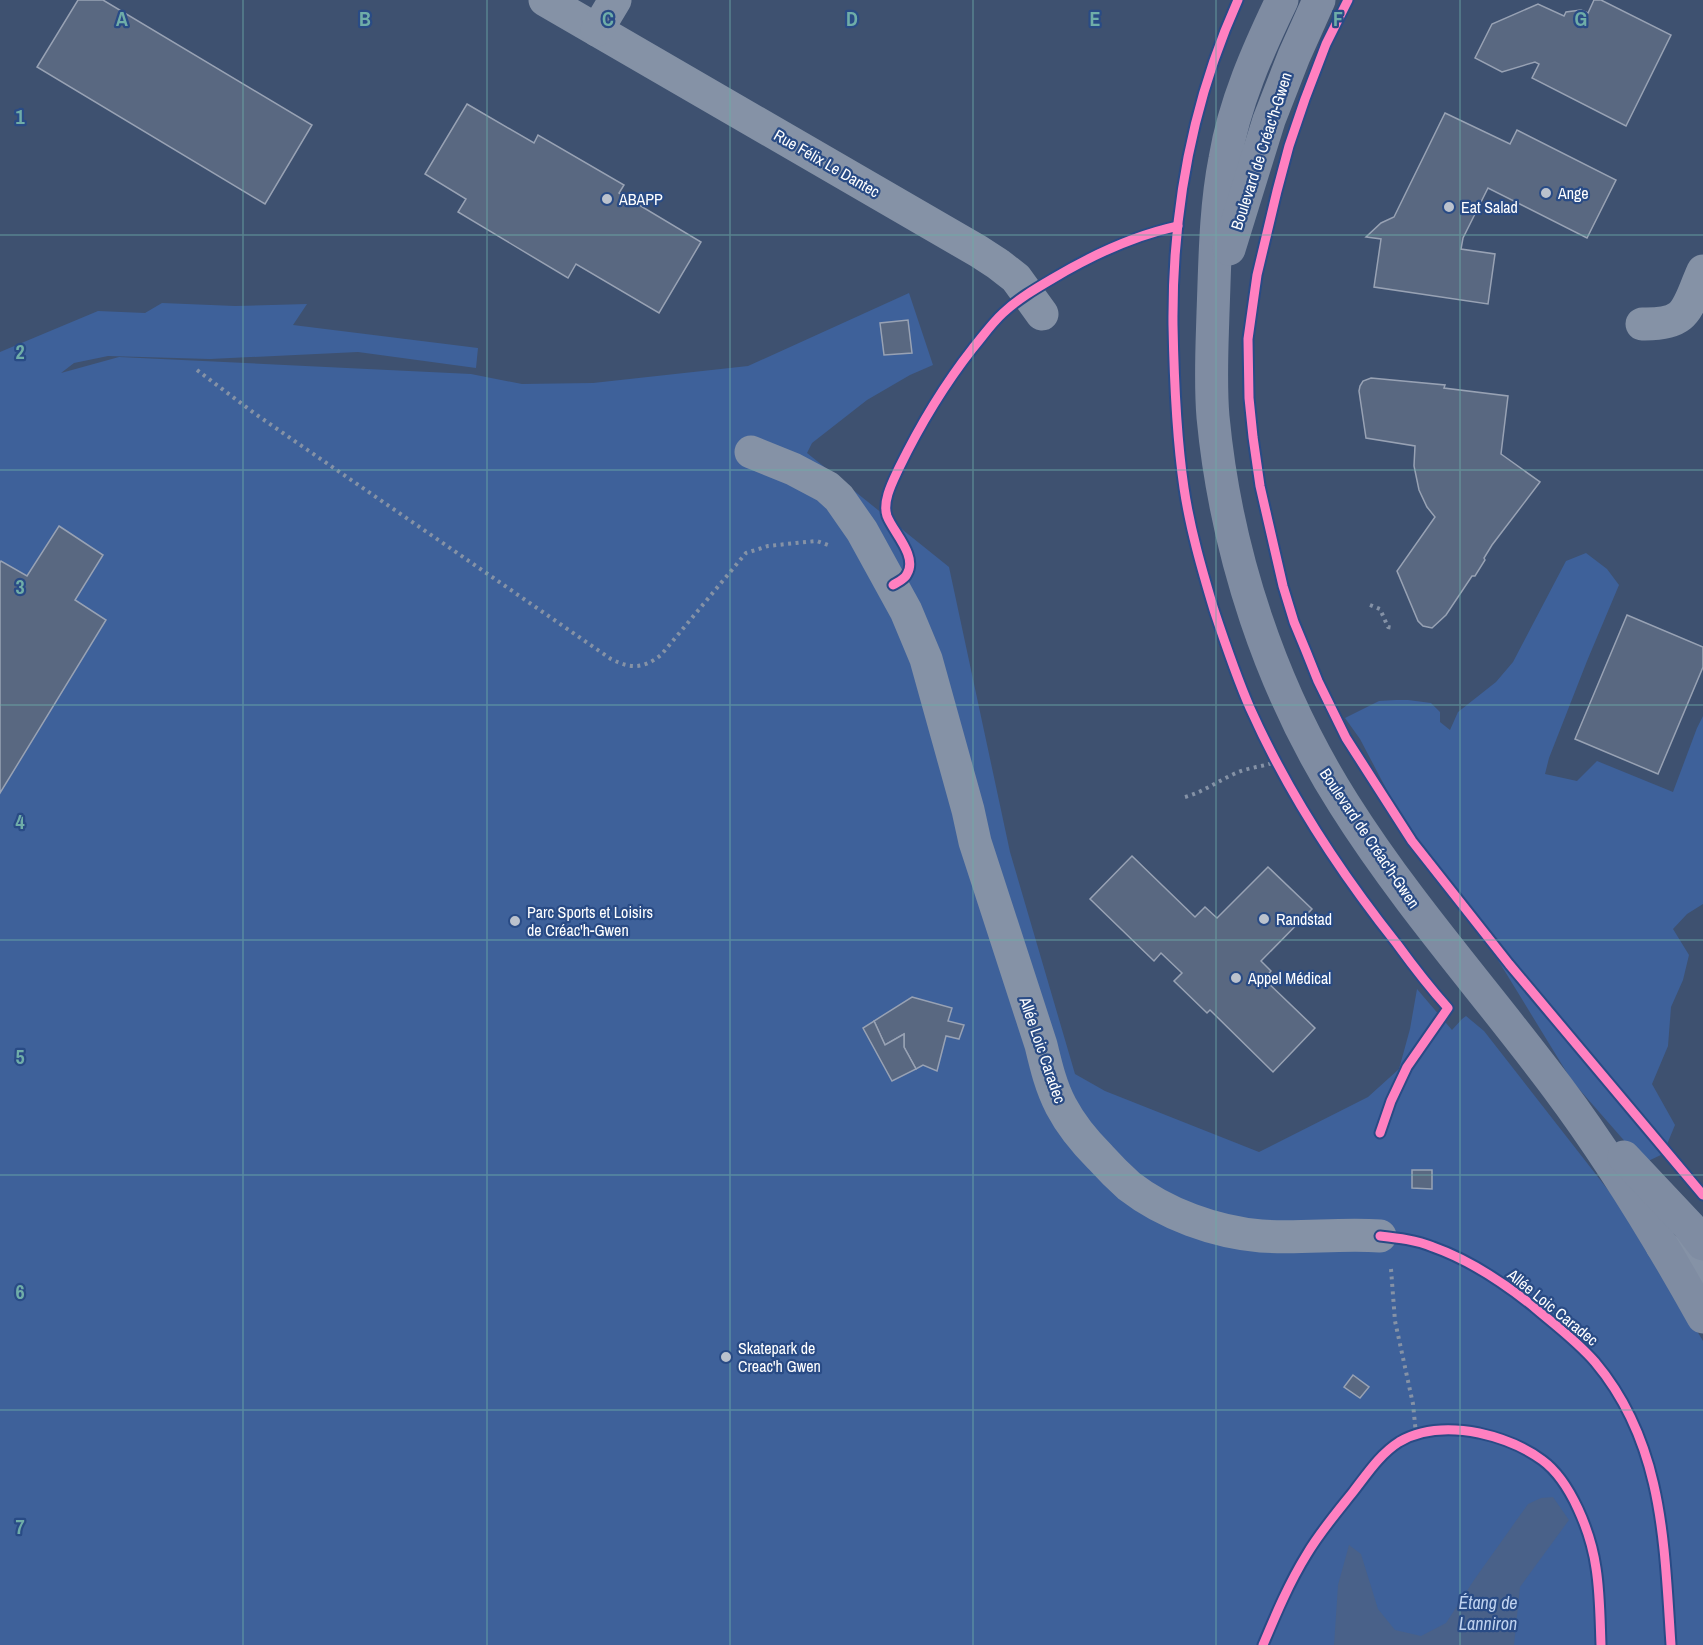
<svg xmlns="http://www.w3.org/2000/svg" width="1703" height="1645" font-family="'Archivo Narrow',sans-serif">
<style>
.green{fill:#3e619a}
.water{fill:#496189}
.building{fill:#596881;stroke:#98a2b4;stroke-width:1.5}
.lines{fill:none;stroke-linecap:round;stroke-linejoin:round}
.path{stroke:#8592a6;stroke-width:4;stroke-dasharray:3 4.5;stroke-linecap:butt}
.street{stroke:#8592a6;stroke-width:33}
.secondary{stroke:#7f8ca2;stroke-width:33}
.cycleway-casing{stroke:#294b85;stroke-width:13}
.cycleway{stroke:#ff80c0;stroke-width:9}
.grid{fill:none;stroke:#6fada8;stroke-width:1.5;stroke-opacity:0.55}
.poi-dot{fill:#bbc2cd;stroke:#294b85;stroke-width:2}
.labels{text-anchor:middle;dominant-baseline:central;stroke-width:4.5;stroke-linejoin:round;paint-order:stroke}
.street-label{font-size:16px;fill:#fff;stroke:#294b85}
.poi-label{font-size:16px;fill:#fff;stroke:#294b85;text-anchor:start}
.water-label{font-size:18px;font-style:italic;fill:#bfd2ef;stroke:#294b85}
.grid-label{font-size:20px;text-anchor:middle;font-weight:bold;fill:#6fada8;stroke:#294b85;stroke-width:4.5;stroke-linejoin:round;paint-order:stroke}
</style>
<rect width="100%" height="100%" fill="#3e5170"/>
<g class="green">
<polygon points="909,293 933,365 910,375 867,400 812,443 807,453 949,567 1010,852 1075,1074 1105,1091 1259,1152 1368,1097 1399,1069 1410,1029 1417,989 1452,1030 1462,1019 1466,1016 1484,1031 1612,1195 1655,1260 1703,1341 1703,1645 0,1645 0,352 98,311 145,313 162,303 235,306 307,304 293,325 478,348 476,368 358,352 210,359 108,356 74,363 61,373 119,357 471,374 522,384 593,383 748,366"/>
<polygon points="1586,553 1607,569 1619,585 1587,661 1549,758 1545,774 1577,781 1597,761 1673,792 1697,728 1703,716 1703,904 1687,914 1673,929 1689,955 1683,980 1671,1007 1668,1046 1652,1084 1675,1125 1663,1154 1646,1162 1628,1145 1572,1081 1501,965 1391,798 1360,739 1345,718 1379,701 1396,700 1408,700 1431,703 1440,712 1440,722 1450,730 1458,712 1496,682 1513,662 1566,561"/>
</g>
<polygon class="water" points="1553,1497 1569,1520 1520,1587 1514,1645 1334,1645 1338,1585 1349,1545 1361,1554 1378,1609 1395,1630 1421,1636 1446,1623 1474,1580 1528,1504 1541,1498"/>
<g class="building">
<polygon points="78,0 103,0 312,125 265,204 37,67"/>
<polygon points="1594,0 1601,0 1671,35 1626,126 1532,78 1539,64 1535,62 1502,72 1475,58 1492,24 1538,4 1564,16 1566,12 1581,10 1588,13"/>
<polygon points="467,104 534,143 538,135 624,185 619,193 701,242 659,313 576,264 568,278 458,212 466,199 425,174"/>
<polygon points="1445,113 1510,144 1517,130 1616,180 1587,238 1488,188 1463,238 1461,249 1495,254 1488,304 1374,287 1381,239 1366,237 1381,223 1394,217"/>
<polygon points="908,320 912,353 884,355 880,323"/>
<polygon points="1371,378 1445,385 1444,388 1508,396 1501,454 1540,482 1492,545 1484,558 1485,560 1475,576 1472,576 1446,615 1432,628 1423,626 1418,621 1397,571 1435,517 1427,507 1419,490 1414,466 1415,446 1366,438 1359,391 1360,386 1363,381"/>
<polygon points="59,526 103,555 75,600 106,620 0,793 0,563 1,561 27,576"/>
<polygon points="1627,615 1703,647 1703,667 1658,774 1575,739"/>
<polygon points="1132,856 1195,917 1205,907 1217,918 1268,867 1312,909 1261,961 1271,971 1264,979 1315,1028 1273,1072 1210,1010 1207,1013 1174,981 1182,973 1161,953 1154,961 1090,899"/>
<polygon points="912,997 952,1008 948,1021 964,1025 959,1039 946,1036 937,1071 923,1065 916,1069 904,1047 904,1034 885,1045 874,1021"/>
<polygon points="874,1021 885,1045 904,1034 904,1047 916,1069 892,1081 863,1028"/>
<polygon points="1412,1170 1432,1170 1432,1189 1412,1188"/>
<polygon points="1353,1375 1369,1387 1360,1398 1344,1387"/>
</g>
<g class="lines">
<g class="path">
<polyline points="1252,307 1258,270"/>
<path d="M 197,370 L 254,413 L 611,659 C 631,669 643,669 661,655 L 746,553 L 768,546 L 796,543 L 817,541 L 828,545"/>
<polyline points="1370,605 1380,609 1388,627 1394,628"/>
<path d="M 1185,797 C 1203,792 1218,781 1236,773 C 1249,767 1264,767 1277,761"/>
<polyline points="1533,992 1646,1126"/>
<polyline points="1391,1269 1395,1321 1413,1404 1416,1434"/>
<path d="M 1263,1645 C 1276,1614 1289,1583 1307,1554 C 1320,1532 1337,1512 1353,1492 C 1367,1474 1380,1454 1399,1442 C 1423,1428 1453,1428 1479,1433 C 1502,1438 1523,1446 1542,1460 C 1571,1481 1591,1533 1596,1568 C 1600,1593 1600,1619 1601,1645"/>
</g>
<g class="street">
<polyline points="545,0 978,251 998,264 1016,278 1042,314"/>
<polyline points="597,30 615,0"/>
<path d="M 1642,324 C 1689,325 1686,309 1703,271"/>
<path d="M 751,452 L 793,469 L 827,487 L 839,498 L 862,531 L 906,611 L 926,659 L 968,810 L 975,842 L 1041,1045 C 1046,1066 1051,1087 1061,1106 C 1071,1125 1085,1142 1100,1157 C 1109,1167 1119,1177 1129,1186 C 1165,1214 1215,1232 1261,1236 C 1300,1239 1340,1233 1380,1236"/>
<polyline points="1662,1246 1703,1277"/>
</g>
<g class="secondary">
<path d="M 1282,0 C 1258,50 1234,104 1225,159 C 1215,210 1215,262 1213,313 C 1212,348 1210,382 1213,417 C 1226,553 1271,689 1344,804 C 1407,904 1486,992 1557,1087 C 1611,1159 1659,1238 1703,1317"/>
<polyline points="1229,249 1269,120 1294,56 1319,0"/>
<polyline points="1624,1157 1689,1226 1703,1244"/>
</g>
<g class="cycleway-casing">
<g id="cycleway">
<path d="M 1238,0 C 1192,102 1172,213 1173,325 C 1174,379 1176,434 1184,488 C 1190,529 1202,570 1214,610 C 1225,643 1236,676 1250,708 C 1288,793 1339,871 1397,944 C 1413,966 1430,988 1448,1008 L 1407,1067 L 1391,1101 L 1380,1133"/>
<polyline points="1348,0 1326,44 1305,99 1289,146 1277,191 1257,275 1248,339 1249,398 1253,437 1260,486 1283,586 1294,622 1306,651 1318,681 1346,738 1412,841 1509,964 1703,1195"/>
<path d="M 893,585 C 898,582 905,579 907,574 C 918,556 893,532 887,516 C 882,501 893,481 899,468 C 920,425 944,385 973,348 C 983,336 992,323 1003,313 C 1018,299 1035,289 1052,279 C 1092,255 1132,236 1178,226"/>
<path d="M 1380,1236 C 1398,1238 1416,1240 1433,1247 C 1470,1260 1504,1283 1534,1307 C 1555,1325 1577,1341 1595,1362 C 1664,1444 1664,1544 1671,1645"/>
<path d="M 1263,1645 C 1276,1614 1289,1583 1307,1554 C 1320,1532 1337,1512 1353,1492 C 1367,1474 1380,1454 1399,1442 C 1423,1428 1453,1428 1479,1433 C 1502,1438 1523,1446 1542,1460 C 1571,1481 1591,1533 1596,1568 C 1600,1593 1600,1619 1601,1645"/>
</g>
</g>
<use href="#cycleway" class="cycleway"/>
</g>
<path class="grid" d="M 243,0 L 243,1645M 487,0 L 487,1645M 730,0 L 730,1645M 973,0 L 973,1645M 1216,0 L 1216,1645M 1460,0 L 1460,1645M 0,235 L 1703,235M 0,470 L 1703,470M 0,705 L 1703,705M 0,940 L 1703,940M 0,1175 L 1703,1175M 0,1410 L 1703,1410"/>
<g class="poi-dot">
<circle cx="1546" cy="193" r="6"/>
<circle cx="607" cy="199" r="6"/>
<circle cx="1449" cy="207" r="6"/>
<circle cx="1264" cy="919" r="6"/>
<circle cx="515" cy="921" r="6"/>
<circle cx="1236" cy="978" r="6"/>
<circle cx="726" cy="1357" r="6"/>
</g>
<g class="labels">
<g class="street-label">
<text transform="translate(1261 151) rotate(-72)">Boulevard de Créac'h-Gwen</text>
<text transform="translate(827 163) rotate(30)">Rue Félix Le Dantec</text>
<text transform="translate(1370 838) rotate(56)">Boulevard de Créac'h-Gwen</text>
<text transform="translate(1043 1050) rotate(71)">Allée Loic Caradec</text>
<text transform="translate(1553 1307) rotate(39)">Allée Loic Caradec</text>
</g>
<g class="poi-label">
<text x="1558" y="193">Ange</text>
<text x="619" y="199">ABAPP</text>
<text x="1461" y="207">Eat Salad</text>
<text x="527" y="912">Parc Sports et Loisirs<tspan x="527" dy="18">de Créac'h-Gwen</tspan></text>
<text x="1276" y="919">Randstad</text>
<text x="1248" y="978">Appel Médical</text>
<text x="738" y="1348">Skatepark de<tspan x="738" dy="18">Creac'h Gwen</tspan></text>
</g>
<g class="water-label">
<text x="1488" y="1602">Étang de<tspan x="1488" dy="21">Lanniron</tspan></text>
</g>
</g>
<g class="grid-label">
<text x="122" y="26">A</text>
<text x="365" y="26">B</text>
<text x="608" y="26">C</text>
<text x="852" y="26">D</text>
<text x="1095" y="26">E</text>
<text x="1338" y="26">F</text>
<text x="1581" y="26">G</text>
<text x="20" y="124">1</text>
<text x="20" y="359">2</text>
<text x="20" y="594">3</text>
<text x="20" y="829">4</text>
<text x="20" y="1064">5</text>
<text x="20" y="1299">6</text>
<text x="20" y="1534">7</text>
</g>
</svg>
